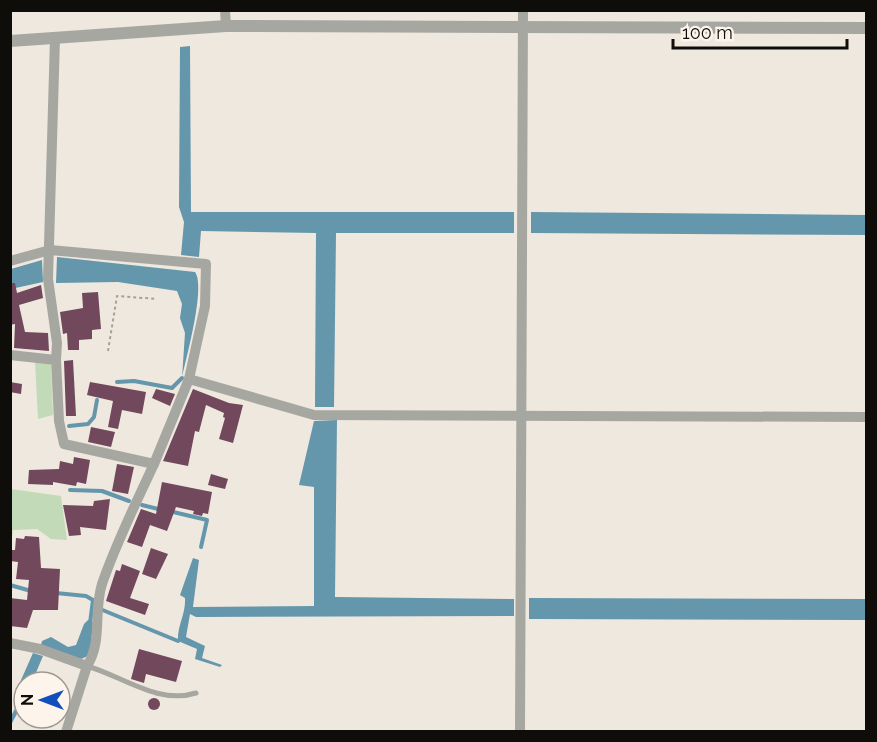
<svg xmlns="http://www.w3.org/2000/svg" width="877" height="742" font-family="Raleway,sans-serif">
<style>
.green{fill:#c2dab8}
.water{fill:#6496ac}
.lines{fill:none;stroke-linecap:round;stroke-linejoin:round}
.stream{stroke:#6496ac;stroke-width:4}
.building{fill:#71485c}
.path{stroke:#a5a099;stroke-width:2;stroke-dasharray:3 3;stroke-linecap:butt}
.service{stroke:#a7a7a2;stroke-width:5}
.minor{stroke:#a7a7a2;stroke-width:10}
.tertiary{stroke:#a7a7a2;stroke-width:12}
</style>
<rect width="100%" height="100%" fill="#efe8df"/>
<g class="green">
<polygon points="35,362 51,364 53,415 38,419"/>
<polygon points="11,489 61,496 67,540 51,539 37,529 13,530 11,544"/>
</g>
<g class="water">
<polygon points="190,46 191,212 514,212 514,233 336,233 334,407 315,407 316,233 201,231 199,257 181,255 184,222 179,207 180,47"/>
<polygon points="531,212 866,215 866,235 531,233"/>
<path d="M 57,257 L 195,272 C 206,287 186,358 182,378 L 185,333 L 180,318 L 182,304 L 177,291 L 118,282 L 56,283 Z"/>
<polygon points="42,260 43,282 11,289 11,269"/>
<path d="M 337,420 L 335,597 L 514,599 L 514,616 L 196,617 L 190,614 L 186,637 L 205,646 L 202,658 L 222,665 L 220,667 L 195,659 L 197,649 L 178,641 C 177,626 186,614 185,598 L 180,595 L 193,558 L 199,560 L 193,607 L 314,606 L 314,487 L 299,485 L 314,421 Z"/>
<polygon points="529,598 866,599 866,620 529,619"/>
<polygon points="88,620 93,622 90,655 81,659 41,645 42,641 51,637 68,647 76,645 84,624"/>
<polygon points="33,653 43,656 32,682 24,682 24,701 11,725 11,716 22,695 17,689"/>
</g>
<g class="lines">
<g class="stream">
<polyline points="117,382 134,381 172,388 182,378"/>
<polyline points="69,426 88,424 94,417 97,400"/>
<polyline points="70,490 102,491 129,501"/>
<polyline points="142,505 162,510"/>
<polyline points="169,511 207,520 201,547"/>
<polyline points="10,585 31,591"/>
<polyline points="56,593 86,596 93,600 90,623"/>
<polyline points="100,609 178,641"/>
</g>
</g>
<g class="building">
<polygon points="10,283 15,283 17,293 41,285 43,298 19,305 25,332 48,333 49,351 14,348 15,324 10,325"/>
<polygon points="98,292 101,329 92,330 92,339 79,340 79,350 68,350 67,333 63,334 60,312 83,308 82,293"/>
<polygon points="73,360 76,416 66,416 64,361"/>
<polygon points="10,382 22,384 21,394 10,392"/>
<polygon points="90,382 146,392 142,414 122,410 118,429 108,427 113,401 87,395"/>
<polygon points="156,389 175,394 170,406 152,398"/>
<polygon points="193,389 229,403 243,405 233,443 219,439 225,418 223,417 224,413 206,405 199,432 195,431 188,466 163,461"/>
<polygon points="91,427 115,432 111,447 88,442"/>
<polygon points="74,457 90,460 86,484 77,482 76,486 53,482 53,485 28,484 29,470 59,469 60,461 73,464"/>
<polygon points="117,464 134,467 128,494 112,491"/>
<polygon points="211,474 228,479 225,489 208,485"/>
<polygon points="162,482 212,492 208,514 203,513 202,516 193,514 194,511 176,507 167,531 150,525 142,547 127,542 141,509 156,514"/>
<polygon points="110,499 106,530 80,527 81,535 69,536 63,505 93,506 94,501"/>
<polygon points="25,536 39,537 41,568 60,569 58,610 33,610 27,628 10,626 10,598 27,600 29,580 16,579 18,562 10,561 10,550 15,550 16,538 24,539"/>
<polygon points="151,548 168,554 156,579 142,574"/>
<polygon points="122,564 140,571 130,598 149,604 145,615 106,601 116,570 120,571"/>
<polygon points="139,649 182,661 176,682 146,674 144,683 131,679"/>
<circle cx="154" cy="704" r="6"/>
</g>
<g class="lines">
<polyline class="path" points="108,351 117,296 157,299"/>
<path class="service" d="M 87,666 C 122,676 158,705 196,693"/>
<g class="minor">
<polyline points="225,10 226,26"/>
<polyline points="55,38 48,279 57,343 56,360"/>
<polyline points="10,261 50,250 206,264 205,306 189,379 314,415 866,417"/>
<polyline points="10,355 56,360 59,421 64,444 154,464 189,379"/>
<polyline points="10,643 40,649 87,666 66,732"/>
<path d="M 87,666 C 103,641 93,612 102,584 C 116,543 136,503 154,464"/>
<polyline points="520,732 523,10"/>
</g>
<polyline class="tertiary" points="10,41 226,26 866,28"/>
</g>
<rect width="877" height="742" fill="none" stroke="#0f0d0a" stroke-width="24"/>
<g transform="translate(42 700) rotate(270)"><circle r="28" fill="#fdf5ec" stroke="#9e9892" stroke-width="1.5"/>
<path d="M0-4.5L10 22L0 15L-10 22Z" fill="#124fba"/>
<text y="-9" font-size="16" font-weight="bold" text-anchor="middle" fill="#0f0d0a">N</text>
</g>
<path d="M673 39v9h174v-9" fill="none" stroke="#0f0d0a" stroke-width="3"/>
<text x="682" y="39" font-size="18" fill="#0f0d0a" stroke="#fdf5ec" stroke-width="4.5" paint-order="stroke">100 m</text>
</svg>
